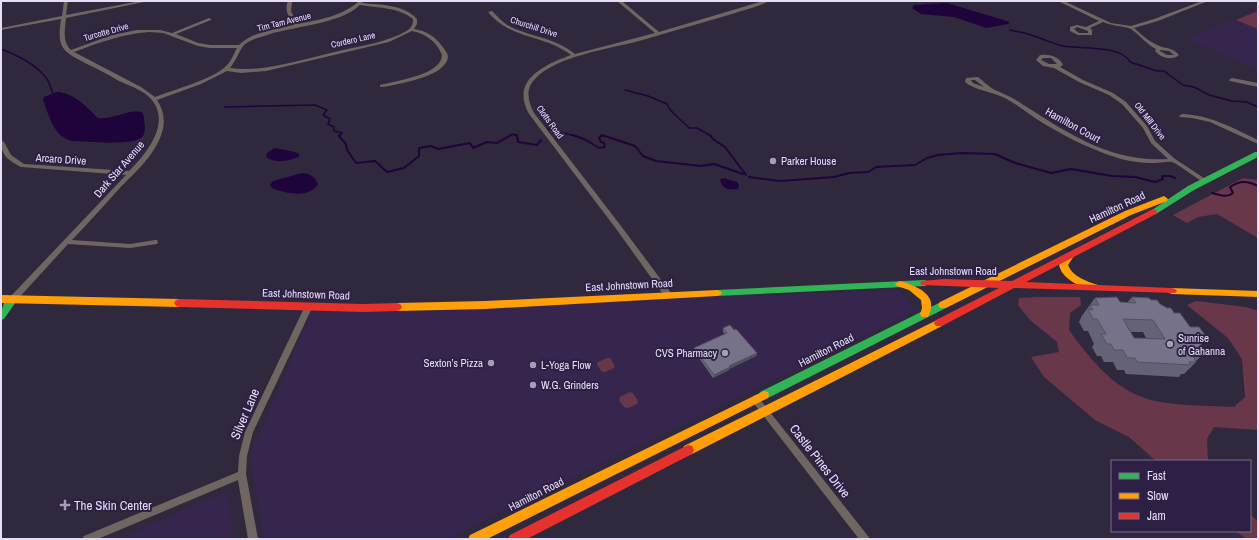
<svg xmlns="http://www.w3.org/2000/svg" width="1259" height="540" font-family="'Archivo Narrow',sans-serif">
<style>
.built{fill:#36264e}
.green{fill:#68384a}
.water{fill:#1e043a}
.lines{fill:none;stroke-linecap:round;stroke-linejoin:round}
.stream-far1{stroke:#1e043a;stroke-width:1.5}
.stream{stroke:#1e043a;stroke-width:2}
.street{fill:#6f6662;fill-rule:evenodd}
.fast{fill:#30b455;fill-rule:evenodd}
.slow{fill:#ff9f0a;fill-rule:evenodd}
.jam{fill:#e5322d;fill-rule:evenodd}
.wall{fill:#656276;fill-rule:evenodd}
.shaded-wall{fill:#525060}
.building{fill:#757289;stroke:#525060;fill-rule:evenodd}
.poi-dot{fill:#a69eb5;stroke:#2e2044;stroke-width:1.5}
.labels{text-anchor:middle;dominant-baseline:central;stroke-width:4;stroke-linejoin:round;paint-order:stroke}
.far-street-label{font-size:9px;fill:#e6def6;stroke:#2e2044}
.street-label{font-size:11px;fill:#e6def6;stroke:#2e2044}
.poi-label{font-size:11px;fill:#e6def6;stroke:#2e2044;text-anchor:start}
.near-street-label{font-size:13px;fill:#e6def6;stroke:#2e2044}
.near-poi-label{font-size:13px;fill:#e6def6;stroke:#2e2044;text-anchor:start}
</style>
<rect width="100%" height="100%" fill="#30283c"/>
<g class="built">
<polygon points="1258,9 1258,70 1186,38 1238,18"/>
<polygon points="898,290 916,311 446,539 264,539 250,455 311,313"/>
<polygon points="225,492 228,495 234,539 118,539"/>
</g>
<g class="green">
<polygon points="1258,11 1258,29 1236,20"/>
<polygon points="1243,178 1258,180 1258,238 1217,214 1198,217 1187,223 1173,215"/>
<path d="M 1038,297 L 1080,297 L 1081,305 L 1070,313 L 1069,330 C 1087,355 1108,382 1137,395 C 1164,407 1204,405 1234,407 L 1245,397 L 1242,359 L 1228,338 L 1187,305 L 1196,301 L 1246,307 L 1258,311 L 1258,430 L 1214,427 L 1207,439 L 1208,461 L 1156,461 L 1129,437 L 1095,420 L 1044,377 L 1031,357 L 1059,352 L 1057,342 L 1030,320 L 1018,305 L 1019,298 Z"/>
<polygon points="607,358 610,358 615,366 614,368 605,372 601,371 597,364 598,362"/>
<polygon points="630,392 633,393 638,401 637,404 628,408 624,407 619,400 620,397"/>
<polygon points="1250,514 1258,522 1258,539 1246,539 1236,531 1250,531"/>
</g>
<g class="water">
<polygon points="947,3 1010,22 1008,24 986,28 954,17 921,14 912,8 914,5"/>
<path d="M 57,92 C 74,93 87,107 98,118 C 113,120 127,109 142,112 C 145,117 144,122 145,127 C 145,130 144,134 143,136 C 135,147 85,141 72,141 C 54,137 49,116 43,100 L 44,97 Z"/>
<path d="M 275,148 L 295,152 L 299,154 L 299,157 C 288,161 276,164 266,157 L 267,153 Z"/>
<path d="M 302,173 C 311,174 314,176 318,184 C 309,199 287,193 273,189 L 270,185 L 273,181 Z"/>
<path d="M 723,178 L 737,182 L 739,185 L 738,189 C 730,190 722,190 720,180 Z"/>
</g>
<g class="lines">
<g class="stream-far1">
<path d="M 1010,30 C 1018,32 1027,33 1034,36 C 1044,39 1053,44 1063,46 C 1080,49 1122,45 1130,62 L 1157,71 L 1164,71 L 1183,85 L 1194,87 L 1209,95 L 1232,101 L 1247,102 L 1258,107"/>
<path d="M 1,49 C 17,55 37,65 47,79 C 50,83 51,89 53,94"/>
<path d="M 625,90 L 648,96 L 667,104 C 670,113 682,120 689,128 L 697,128 L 711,136"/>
<polyline points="225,107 315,105 327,110 323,115 330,119 328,124 334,127 334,131 342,133 339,136"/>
<polyline points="548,129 575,136"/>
<polyline points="509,136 512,134 517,136"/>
<polyline points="601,136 604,136"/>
</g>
<g class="stream">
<polyline points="340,135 339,136 346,144 347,150 356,163 375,161 387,172 404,168 419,156 419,148 431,146 438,149 470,143 473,148 487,142 497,143 511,135"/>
<polyline points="515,135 517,135 518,142 537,145 541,140"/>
<polyline points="573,135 586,140 599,148 605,147 604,143 601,142 599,138 602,135 635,146 643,156 656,161 701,166 714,164 743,174"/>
<polyline points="710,135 713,139 725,147 746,175"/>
<polyline points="749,177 780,181 834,177 849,173 868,172 876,167 915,165 927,158 938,155 962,153 995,154 1015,163 1051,173 1071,169 1112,176 1135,177 1155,182 1163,179 1162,176 1170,176 1175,178"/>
<path d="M 1212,193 C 1219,195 1227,198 1233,193 L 1230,187 C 1240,180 1248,181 1258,186"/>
</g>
<g class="street">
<path d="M 64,1 L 68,1 L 66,15 L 140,1 L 149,1 L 66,18 C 65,29 62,42 71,50 L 112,35 L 137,30 L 160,30 L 172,33 L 209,18 L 211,19 L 211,20 L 176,34 L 198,43 L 210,45 L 239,45 C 252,32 276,29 293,25 C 289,17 284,10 288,1 L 292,2 L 291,11 L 297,24 C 319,20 343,16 359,1 L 364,1 L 362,3 C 381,5 403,4 417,19 L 417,24 L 414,29 C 426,31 435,36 442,46 C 444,49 448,53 448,57 C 446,74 412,81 398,84 C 392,85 386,87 380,87 L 380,85 C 395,81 442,75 442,55 C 436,41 426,34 412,31 L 389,42 L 266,71 L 241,73 L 227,71 L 201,84 L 157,100 C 163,109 165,118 163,129 C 157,154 135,172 118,190 C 103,207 88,223 72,240 L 130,244 L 155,240 L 157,240 L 158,242 L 157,244 L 130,248 L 68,244 L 16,301 L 10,301 L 9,299 L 10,297 L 126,175 L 21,167 C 8,160 1,156 1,140 L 4,142 L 11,155 L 24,164 L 129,171 C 146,154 172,123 151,99 C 143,90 130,86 119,81 C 109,75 98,69 87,64 C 78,59 67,55 62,46 C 58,38 60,27 61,19 L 1,30 L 1,28 L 62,16 ZM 360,5 C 378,8 398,7 413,19 C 413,24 412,27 408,30 C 387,43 359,46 335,52 C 302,59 264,73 230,68 C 236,61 239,51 244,45 C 249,40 258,38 264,36 C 291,26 339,25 360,5 ZM 149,32 L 163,33 L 198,46 L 210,48 L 237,48 C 233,55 231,62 225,67 C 211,80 173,90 155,97 L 141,87 L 74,52 C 98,43 122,34 149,32 Z"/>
<path d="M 617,1 L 622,1 L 659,32 L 763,1 L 769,1 C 759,7 744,10 732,14 C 701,23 670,32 639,41 C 609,49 556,56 535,79 C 525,89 528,102 534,113 L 621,226 L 671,293 L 672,295 L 671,297 L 665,297 L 617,230 L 529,114 C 510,80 544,65 571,55 C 544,34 511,40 488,12 L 492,11 C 498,17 503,23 511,27 C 534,38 554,37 575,54 L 655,33 Z"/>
<path d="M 1058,1 L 1064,1 L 1111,23 L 1131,26 L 1154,19 L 1202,1 L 1208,1 L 1158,21 L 1134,28 C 1141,34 1148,41 1157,45 C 1165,49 1173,47 1179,55 C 1172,61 1161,58 1155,51 L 1156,49 C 1146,44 1140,35 1131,29 C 1125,26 1111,26 1103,22 L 1090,28 L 1092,30 L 1092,35 L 1078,35 L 1070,31 L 1070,27 L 1077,25 L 1086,27 L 1099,21 ZM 1077,27 L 1088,31 L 1088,33 L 1079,33 L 1074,29 ZM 1160,50 L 1169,51 L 1174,55 L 1167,55 L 1160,51 Z"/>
<path d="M 1040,55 C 1049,54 1059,56 1063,65 L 1060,67 L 1083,80 L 1113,93 L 1126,102 L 1147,126 L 1155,141 L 1175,159 L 1207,180 L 1208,181 L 1207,182 L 1203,182 C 1196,178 1178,164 1172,162 C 1167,161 1159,163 1154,163 C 1141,163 1127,161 1115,157 C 1087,148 1060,134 1035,118 C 1025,111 1016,104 1005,98 C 993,92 974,90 965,82 L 966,78 L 978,77 C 983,81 989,87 995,90 C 1004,94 1014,98 1022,104 C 1068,133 1111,163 1168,159 L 1151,143 L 1143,128 L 1122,104 L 1109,95 L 1079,82 L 1054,68 L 1043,66 L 1036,60 ZM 1043,58 L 1051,58 L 1057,64 L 1049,64 L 1041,60 ZM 971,80 L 975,80 L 984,87 L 973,83 Z"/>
<polygon points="1232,78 1258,83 1258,87 1230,81 1229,80"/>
<path d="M 1182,114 C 1210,115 1233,128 1258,140 L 1258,144 L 1210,122 L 1192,118 L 1180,117 L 1179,116 Z"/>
<polygon points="309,303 312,304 313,306 253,432 247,456 246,474 258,539 248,539 238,480 98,539 82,539 84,536 238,472 239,456 245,432 305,306 306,304"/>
<polygon points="755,395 758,397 868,536 870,539 859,539 752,401 751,399 752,397"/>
</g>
<g class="fast">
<polygon points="1255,152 1258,152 1258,157 1194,190 1156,214 1153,215 1149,212 1188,186"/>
<polygon points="925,280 930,283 925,286 717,296 714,295 712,293 714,291 717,290"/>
<path d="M 13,295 L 16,297 L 18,299 L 4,319 L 1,320 C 1,310 3,299 13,295 Z"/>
<polygon points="943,301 946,302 948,305 946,308 768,398 764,399 760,398 759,395 760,392"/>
</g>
<g class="slow">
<polygon points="1164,196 1168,199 1167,201 1131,215 946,308 940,308 938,305 940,302 1125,211"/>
<path d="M 1070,253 L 1074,256 L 1068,265 C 1073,277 1086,281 1098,285 L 1100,287 L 1098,289 C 1089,292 1072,283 1065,276 C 1062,273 1060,269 1059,265 L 1067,254 Z"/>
<path d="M 900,281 C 917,286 940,295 928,317 L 922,317 L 920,314 L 922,308 L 921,300 L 909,290 L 897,286 L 895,284 Z"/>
<polygon points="1172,288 1258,291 1258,297 1172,294 1169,293 1167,291 1169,289"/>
<polygon points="717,290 720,291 722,293 720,295 717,296 485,309 397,311 394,310 392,307 394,304 397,303 485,301"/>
<polygon points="1,295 179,299 182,300 184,303 182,306 179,307 1,303"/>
<polygon points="939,319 942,320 944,323 942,326 692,454 688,455 684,454 682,450 684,446"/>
<polygon points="764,391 768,392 769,395 768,398 487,539 468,539 470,535"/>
</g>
<g class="jam">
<polygon points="1153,209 1156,210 1157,212 1156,214 1026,282 1172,288 1175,289 1177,291 1175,293 1014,288 942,326 936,326 934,323 936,320 999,288 922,285 920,283 922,281 944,279 1012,281"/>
<polygon points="179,299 363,304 397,303 400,304 402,307 400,310 397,311 363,312 179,307 176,306 174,303 176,300"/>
<polygon points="688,445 692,446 694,450 692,454 527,539 508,539 510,535"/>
</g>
</g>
<g class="wall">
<path d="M 1132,297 L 1151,300 L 1160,304 L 1174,313 L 1190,327 L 1205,335 L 1199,341 L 1204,349 L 1200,353 L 1202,355 L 1196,361 L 1196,362 L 1184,374 L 1181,374 L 1179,377 L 1126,374 L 1124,370 L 1117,370 L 1113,362 L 1104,362 L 1101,356 L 1097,356 L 1092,347 L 1094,344 L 1088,331 L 1084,331 L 1079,322 L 1081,318 L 1081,317 L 1095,298 L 1120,302 L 1127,303 ZM 1131,332 L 1143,332 L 1146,338 L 1134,338 Z"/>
<polygon points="723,328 757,353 756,356 729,369 729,370 713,378 694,351 694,348 725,334 723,332"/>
</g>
<polygon class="shaded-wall" points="757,353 756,356 729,369 729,370 713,378 714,375 729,366"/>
<g class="building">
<path d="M 1117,297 L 1120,302 L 1136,303 L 1132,297 L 1149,298 L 1151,300 L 1157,300 L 1160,304 L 1167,308 L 1171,308 L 1174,313 L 1180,313 L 1190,327 L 1199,327 L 1205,335 L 1195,335 L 1204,349 L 1197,349 L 1202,355 L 1192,354 L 1196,362 L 1189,362 L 1191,365 L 1137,362 L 1135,358 L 1127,358 L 1123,350 L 1114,350 L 1111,344 L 1107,344 L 1101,334 L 1106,334 L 1097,319 L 1093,319 L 1088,309 L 1093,310 L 1090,305 L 1099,305 L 1095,298 ZM 1123,319 L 1153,320 L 1165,339 L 1134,338 Z"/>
<polygon points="730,325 734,330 736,329 757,353 729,366 730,367 714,375 694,348 727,333 723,328"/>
</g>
<g class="poi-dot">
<circle cx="773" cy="161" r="4"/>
<circle cx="1170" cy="344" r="4"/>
<circle cx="725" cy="353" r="4"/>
<circle cx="491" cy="363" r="4"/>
<circle cx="533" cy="365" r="4"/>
<circle cx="533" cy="385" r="4"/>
<path d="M63 499h4v4h4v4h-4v4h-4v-4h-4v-4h4z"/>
</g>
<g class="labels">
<g class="far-street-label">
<text transform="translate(284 22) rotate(-14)">Tim Tam Avenue</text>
<text transform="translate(534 27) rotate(18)">Churchill Drive</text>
<text transform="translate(106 32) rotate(-16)">Turcotte Drive</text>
<text transform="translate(353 40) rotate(-13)">Cordero Lane</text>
<text transform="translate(1150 121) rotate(52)">Old Mill Drive</text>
<text transform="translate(550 122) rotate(54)">Clotts Road</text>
</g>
<g class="street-label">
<text transform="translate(1073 125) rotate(29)">Hamilton Court</text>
<text transform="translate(61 159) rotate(4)">Arcaro Drive</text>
<text transform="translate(119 169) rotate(-49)">Dark Star Avenue</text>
<text transform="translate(1117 207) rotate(-25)">Hamilton Road</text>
<text x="953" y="271">East Johnstown Road</text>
<text transform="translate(629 285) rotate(-3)">East Johnstown Road</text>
<text transform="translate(306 294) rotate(2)">East Johnstown Road</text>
<text transform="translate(826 350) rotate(-27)">Hamilton Road</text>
<text transform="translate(536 494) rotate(-27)">Hamilton Road</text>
</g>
<g class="poi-label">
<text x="781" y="161">Parker House</text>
<text x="1178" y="338">Sunrise<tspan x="1178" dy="13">of Gahanna</tspan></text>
<text x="717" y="353" text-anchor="end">CVS Pharmacy</text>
<text x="483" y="363" text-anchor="end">Sexton’s Pizza</text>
<text x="541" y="365">L-Yoga Flow</text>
<text x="541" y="385">W.G. Grinders</text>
</g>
<g class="near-street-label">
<text transform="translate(245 414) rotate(-67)">Silver Lane</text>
<text transform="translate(820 461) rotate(52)">Castle Pines Drive</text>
</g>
<g class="near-poi-label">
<text x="74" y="505">The Skin Center</text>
</g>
</g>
<rect width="1259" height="540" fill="none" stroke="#e6def6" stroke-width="4"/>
<rect x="1111" y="460" width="140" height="72" fill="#2e2044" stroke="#786c8b"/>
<rect x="1119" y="473" width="20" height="6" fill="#30b455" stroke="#786c8b"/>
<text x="1147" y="480" font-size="12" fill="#e6def6">Fast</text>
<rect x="1119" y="493" width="20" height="6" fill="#ff9f0a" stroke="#786c8b"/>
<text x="1147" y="500" font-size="12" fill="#e6def6">Slow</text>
<rect x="1119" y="513" width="20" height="6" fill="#e5322d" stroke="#786c8b"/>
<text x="1147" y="520" font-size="12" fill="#e6def6">Jam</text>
</svg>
